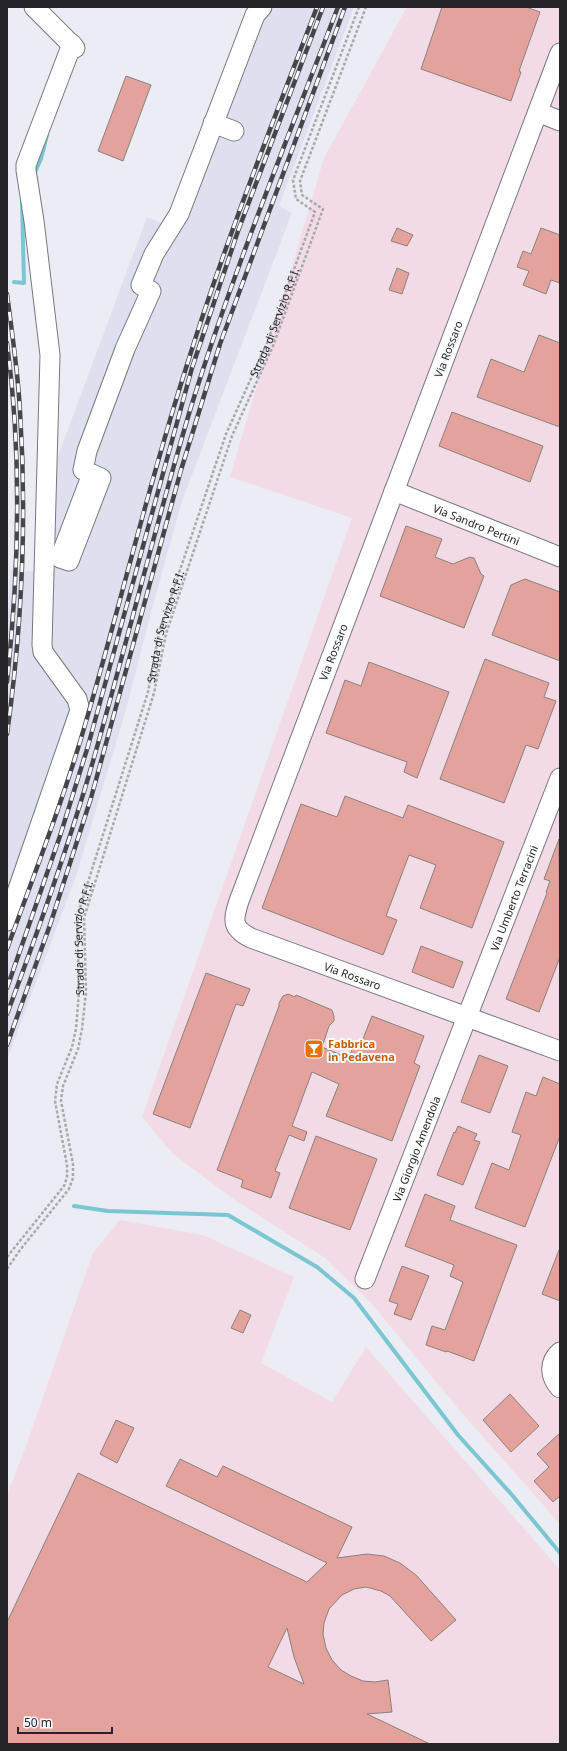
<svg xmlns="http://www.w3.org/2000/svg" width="567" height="1751" font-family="'Noto Sans',sans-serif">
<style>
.built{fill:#dfe0ef}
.industrial{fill:#f3dbe6}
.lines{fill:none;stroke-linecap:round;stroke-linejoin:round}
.stream{stroke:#7ac6d2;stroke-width:4}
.building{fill:#e3a39c;stroke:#89807f;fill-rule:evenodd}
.minor-casing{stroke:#77787f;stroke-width:21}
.path{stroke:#a8a8af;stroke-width:2.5;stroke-dasharray:3 2;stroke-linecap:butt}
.minor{stroke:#fff;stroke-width:19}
.rail-casing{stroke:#46464a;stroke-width:4.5}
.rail{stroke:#f9faff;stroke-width:3;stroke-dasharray:9;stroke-linecap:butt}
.labels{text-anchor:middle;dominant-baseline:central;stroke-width:4;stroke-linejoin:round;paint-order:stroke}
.street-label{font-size:11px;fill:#252528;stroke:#f9faff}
.food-label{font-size:11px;font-weight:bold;fill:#c56008;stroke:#f9faff;text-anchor:start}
</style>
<rect width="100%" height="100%" fill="#ebecf4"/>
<polygon class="built" points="247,7 354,7 279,206 292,213 182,501 152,609 125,713 76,876 7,1060 7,639 10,570 54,572 51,475 147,217 167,225"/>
<g class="industrial">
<polygon points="407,7 560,7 560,1524 461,1412 372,1304 325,1258 232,1198 173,1154 142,1117 352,518 230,477 324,158"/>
<polygon points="120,1220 203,1235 294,1277 261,1363 332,1402 366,1347 560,1570 560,1744 7,1744 7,1495 25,1449 93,1253"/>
</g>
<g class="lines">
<g class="stream">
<polyline points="35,172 41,159 47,135"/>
<polyline points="14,282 24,283 22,200"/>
<polyline points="74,1206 108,1211 228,1215 317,1267 354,1298 458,1435 512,1495 560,1553"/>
</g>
</g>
<g class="building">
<polygon points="442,7 526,7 540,12 519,71 521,72 511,101 421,69"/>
<polygon points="126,76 151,85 123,161 98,151"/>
<polygon points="397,228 413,235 407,246 391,241"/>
<polygon points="541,228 560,235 560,283 551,280 546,294 523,285 529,271 517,267 523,251 531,254"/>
<polygon points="397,268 409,273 402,294 389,290"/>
<polygon points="539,335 560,343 560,427 477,397 491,359 524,372"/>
<polygon points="452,412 543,446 530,482 439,446"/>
<polygon points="406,526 442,539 435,557 453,564 470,557 474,558 481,574 484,576 464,628 380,596"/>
<polygon points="525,579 560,592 560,661 492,635 511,585"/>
<polygon points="485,659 549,683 544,697 556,701 538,749 526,745 504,803 440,779"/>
<polygon points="369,662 449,692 417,778 404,772 407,762 326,733 345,680 361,686"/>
<polygon points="345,796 403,818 408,805 504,842 472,928 420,908 436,865 409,855 386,916 397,920 383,955 262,908 301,804 337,817"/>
<polygon points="559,839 560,957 539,1012 506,999 547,893 546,892 550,881 544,879"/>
<polygon points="421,946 463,962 453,988 412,972"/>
<polygon points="206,973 250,989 243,1006 236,1004 190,1128 153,1114"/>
<polygon points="288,994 295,997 296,995 332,1010 334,1016 334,1021 329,1026 322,1047 349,1058 355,1041 361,1044 372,1016 424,1036 414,1063 420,1066 392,1141 326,1116 339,1084 312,1072 292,1126 307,1132 304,1141 289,1135 275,1171 280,1173 271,1198 241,1187 243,1180 217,1170 279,1006 279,1003 283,996"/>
<polygon points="479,1055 508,1066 490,1113 461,1102"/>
<polygon points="543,1077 560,1084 560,1136 525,1227 475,1208 492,1163 509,1170 521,1135 512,1132 526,1092 536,1096"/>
<polygon points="458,1126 477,1134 474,1140 480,1142 463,1185 437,1175 454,1132 455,1133"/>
<polygon points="316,1136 377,1159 350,1230 289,1208"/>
<polygon points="425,1194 455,1206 450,1220 517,1245 474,1361 447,1351 446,1352 426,1345 432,1326 445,1330 463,1282 450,1276 454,1265 405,1246"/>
<polygon points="559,1250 560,1250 560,1301 542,1294"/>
<polygon points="402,1266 429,1276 411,1320 394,1314 398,1304 389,1301"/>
<polygon points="240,1310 251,1315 243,1333 231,1328"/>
<polygon points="510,1394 539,1426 511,1452 483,1420"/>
<polygon points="116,1420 134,1428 117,1463 100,1454"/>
<polygon points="560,1433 560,1496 553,1502 534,1481 549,1467 537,1454"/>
<path d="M 180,1459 L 217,1477 L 223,1466 L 352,1527 L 337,1558 L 367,1554 L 384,1556 L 400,1563 L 416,1575 L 456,1620 L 431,1641 L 390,1596 L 381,1591 L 366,1587 L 354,1589 L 342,1595 L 329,1609 L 324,1623 L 323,1634 L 326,1648 L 332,1660 L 341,1670 L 351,1676 L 363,1681 L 375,1682 L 388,1680 L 392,1712 L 367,1714 L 430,1744 L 7,1744 L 7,1622 L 78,1473 L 307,1582 L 327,1563 L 166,1486 ZM 287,1628 L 294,1657 L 304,1684 L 268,1667 Z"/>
</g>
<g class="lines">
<g class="minor-casing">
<g id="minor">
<polyline points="34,7 75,48"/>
<path id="s2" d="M 560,53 L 239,901 C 233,920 231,928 251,938 L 560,1051"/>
<polyline points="538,112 560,121"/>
<polyline points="213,123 234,131"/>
<polyline points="83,470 87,451 125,349 151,291 141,285 154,254 179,214 255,15 262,7"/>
<polygon points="92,474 101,478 69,561 60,558"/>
<path id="s3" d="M 394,491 L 560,557"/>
<polyline points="7,921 80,710 77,699 43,652 42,645 50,355 34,221 26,170 26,165 72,44"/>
<path id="s4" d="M 365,1279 L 560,778"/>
<path d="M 560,1352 C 548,1363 550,1377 560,1388"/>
</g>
</g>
<g class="path">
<path id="s1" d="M 7,1257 L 64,1186 L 67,1177 L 67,1165 L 55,1101 L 57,1084 L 72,1047 L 76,1029 L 79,992 L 77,917 L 148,692 L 159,632 L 226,434 L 267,343 L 315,212 L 296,199 L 293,180 L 359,7"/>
<polyline points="7,1269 20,1250 69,1189 73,1178 73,1164 61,1101 63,1086 78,1049 82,1029 86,992 84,918 154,693 166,634 232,436 273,346 323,209 302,195 300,181 366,7"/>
</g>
<use href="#minor" class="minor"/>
<g class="rail-casing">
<g id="rail">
<path d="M 7,294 C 12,333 18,372 20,411 C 27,518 22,627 7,734"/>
<path d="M 7,343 C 22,454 19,571 7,682"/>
<path d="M 7,949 C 35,872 65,796 87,718 C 121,602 149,483 186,368 C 224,245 271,127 317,7"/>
<polyline points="7,988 60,836 88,746 192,368 238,231 323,7"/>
<path d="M 7,1014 C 40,926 72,837 97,747 C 129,634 157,520 191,407 C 233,272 287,140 338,7"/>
<polyline points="7,1045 50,925 91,798 181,470 220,344 345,7"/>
</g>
</g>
<use href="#rail" class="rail"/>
</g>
<defs>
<g id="bar-square" transform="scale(1)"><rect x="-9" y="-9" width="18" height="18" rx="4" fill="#e8710a" stroke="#f9faff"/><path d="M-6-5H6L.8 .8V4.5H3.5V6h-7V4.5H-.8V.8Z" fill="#fff"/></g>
</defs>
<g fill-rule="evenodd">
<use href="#bar-square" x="314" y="1049"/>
</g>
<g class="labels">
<g class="street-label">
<text stroke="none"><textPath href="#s1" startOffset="993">Strada di Servizio R.F.I.</textPath></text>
<text transform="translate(448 349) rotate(-69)">Via Rossaro</text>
<text stroke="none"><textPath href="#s3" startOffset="89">Via Sandro Pertini</textPath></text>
<text stroke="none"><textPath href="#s1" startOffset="669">Strada di Servizio R.F.I.</textPath></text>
<text transform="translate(333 652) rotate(-69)">Via Rossaro</text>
<text stroke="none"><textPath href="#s4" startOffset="409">Via Umberto Terracini</textPath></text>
<text stroke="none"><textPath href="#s1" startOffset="345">Strada di Servizio R.F.I.</textPath></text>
<text stroke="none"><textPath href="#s2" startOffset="1060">Via Rossaro</textPath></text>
<text stroke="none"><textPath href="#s4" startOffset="140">Via Giorgio Amendola</textPath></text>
</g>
<g class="food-label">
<text x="328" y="1043">Fabbrica<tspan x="328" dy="13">in Pedavena</tspan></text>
</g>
</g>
<rect width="567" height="1751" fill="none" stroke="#252528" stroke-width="16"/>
<path d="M18 1727v6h94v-6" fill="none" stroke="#252528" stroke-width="2"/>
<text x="24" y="1727" font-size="12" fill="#252528" stroke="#f9faff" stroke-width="3" paint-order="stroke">50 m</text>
</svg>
